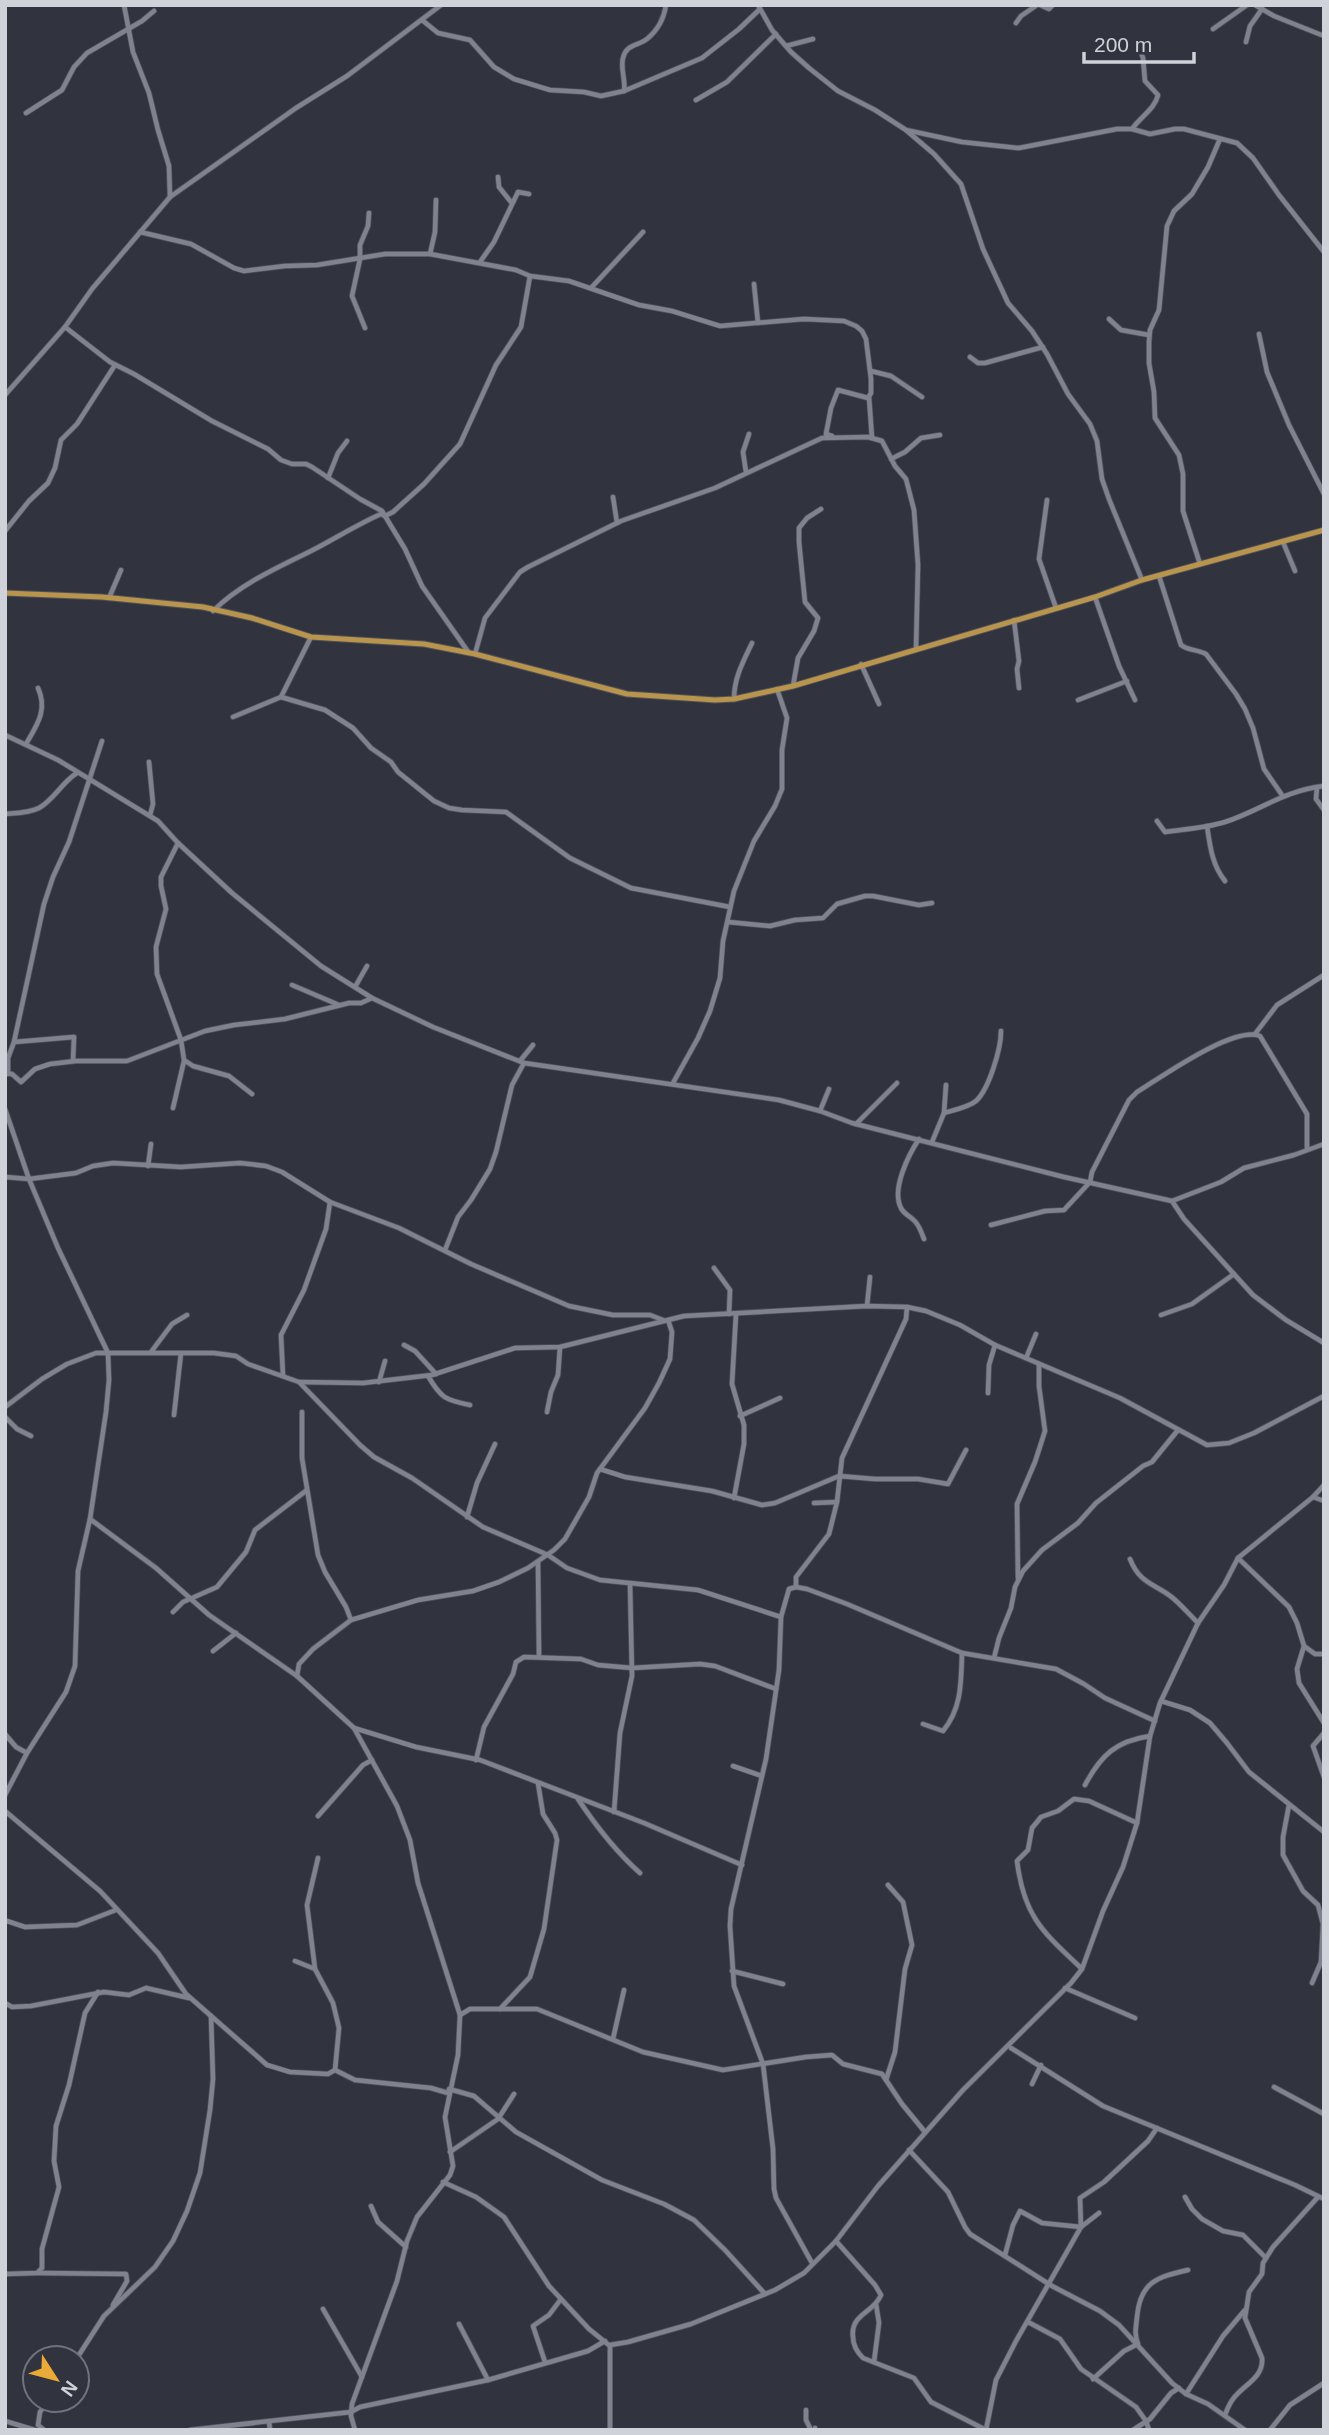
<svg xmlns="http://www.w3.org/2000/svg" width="1329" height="2435" font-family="Helvetica,sans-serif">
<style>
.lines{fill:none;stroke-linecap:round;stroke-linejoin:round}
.minor-casing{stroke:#50525a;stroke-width:6}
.major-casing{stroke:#50525a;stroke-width:7}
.minor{stroke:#80838f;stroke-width:4.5}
.major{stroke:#b9944d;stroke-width:5}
</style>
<rect width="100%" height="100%" fill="#31333e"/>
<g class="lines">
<g class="minor-casing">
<g id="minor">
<polyline points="124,5 133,52 149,93 158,130 169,166 170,197"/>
<polyline points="758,5 772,30 791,52 809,68 838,91 875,110 906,130 962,142 1019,148 1117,129 1132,129 1150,134 1175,129 1184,129 1237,143 1253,158 1279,195 1324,252"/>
<polyline points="1040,5 1049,9 1053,5"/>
<polyline points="1255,5 1274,16 1324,36"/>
<path d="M 422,20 L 438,33 L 470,40 L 494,67 L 514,79 L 550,90 L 584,92 L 601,96 L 624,91 C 626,80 620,68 623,58 C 626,44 638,46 647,39 C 658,30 664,18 666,5"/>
<polyline points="1016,23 1021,16 1037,5"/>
<polyline points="1213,29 1247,5"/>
<polyline points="1246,42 1250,26 1262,9"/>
<polyline points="786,46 813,39"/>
<polyline points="624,91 702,58 739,29 760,9"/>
<polyline points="696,100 727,82 776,34"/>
<polyline points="26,113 62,90 74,67 87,53 142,21 154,11"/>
<path d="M 1132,129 C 1140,117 1155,109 1158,95 L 1145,81 L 1143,58 L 1140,50"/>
<polyline points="907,131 934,154 961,184 983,249 1008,303 1032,331 1047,354 1068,394 1090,424 1097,441 1102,479 1109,499 1142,580"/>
<polyline points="498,177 499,187 511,202"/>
<polyline points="140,232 191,244 234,268 244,271 285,266 317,265 385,254 430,254 516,270 530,276 569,281 639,305 672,311 720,326 804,319 844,321 856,326 862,331 866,339 871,379 871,393 868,398 838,390 831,408 826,434 832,436"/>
<polyline points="430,254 435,232 436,200"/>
<polyline points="480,262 494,242 518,192 529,194"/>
<polyline points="754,284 758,323"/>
<polyline points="591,288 643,232"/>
<polyline points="1109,319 1121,330 1149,335"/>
<polyline points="65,327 110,362 134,374 212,421 268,449 281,460 292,464 306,464 312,467 360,499 382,511 405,549 422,586 469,653"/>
<polyline points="365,328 352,296 360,259 360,245 368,226 369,213"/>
<polyline points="1259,334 1267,372 1289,425 1324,494"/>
<polyline points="970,357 978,363 985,363 1043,347"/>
<polyline points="871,371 891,376 922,397"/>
<polyline points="5,395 65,327 92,289 170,197 296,108 347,76 441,5"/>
<polyline points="869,397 872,438"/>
<polyline points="891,459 905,452 921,438 940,435"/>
<polyline points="746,472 743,452 749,434"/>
<polyline points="328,478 338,453 347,441"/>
<polyline points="613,497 617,523"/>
<polyline points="1047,500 1039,559 1056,608"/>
<polyline points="5,531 29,501 48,483 55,468 61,440 77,424 115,365"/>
<polyline points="1283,542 1295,571"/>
<polyline points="1200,564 1183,511 1183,474 1179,455 1155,418 1154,392 1149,363 1149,342 1150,330 1159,310 1167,226 1174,211 1192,194 1208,167 1220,139"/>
<path d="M 1159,576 L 1181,645 C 1189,651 1197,649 1206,654 L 1236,694 L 1245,709 L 1253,728 L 1264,769 L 1282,795"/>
<polyline points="1095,597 1119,666 1135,700"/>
<polyline points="109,598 121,570"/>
<path d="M 213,611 C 239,585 276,568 309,552 C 333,540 356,525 381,514 L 385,516 L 393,512 L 424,484 L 460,444 L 496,365 L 521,327 L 530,276"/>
<polyline points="1014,620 1019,661 1017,669 1019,688"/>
<polyline points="475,654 485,618 520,572 528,567 621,521 715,488 822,438 868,437 882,441 895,466 906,479 914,510 918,565 916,649"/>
<polyline points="861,664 879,704"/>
<polyline points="793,686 798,658 814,631 818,618 805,602 799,542 799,528 807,518 821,509"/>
<polyline points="281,697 311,637"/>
<path d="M 734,699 C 734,678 743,662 752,643"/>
<polyline points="1078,700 1127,681"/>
<polyline points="233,717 281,697 325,710 353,728 371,748 391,762 398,772 434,801 449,808 462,810 506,812 570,858 631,888 730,907"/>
<polyline points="5,735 58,760 158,821 178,843 232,893 321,966 372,998 433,1027 524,1063 779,1100 820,1111 852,1123 1064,1177 1172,1201 1184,1219 1253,1295 1286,1320 1324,1343"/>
<path d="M 26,744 C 37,725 48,710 38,688"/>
<polyline points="149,762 153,804 150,815"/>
<polyline points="1317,787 1316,799 1324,810"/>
<path d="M 5,814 C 17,813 29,813 39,808 C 54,800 62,782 77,773"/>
<path d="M 1157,821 L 1165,832 C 1185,829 1206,828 1225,822 C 1262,810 1282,791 1324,786"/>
<path d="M 1207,826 C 1210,846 1212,865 1225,881"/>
<polyline points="178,843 161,877 161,886 166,909 156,947 157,974 181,1040 184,1060 193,1066 229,1076 252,1094"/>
<polyline points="728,922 770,926 795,920 823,918 837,904 865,896 873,896 919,905 932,903"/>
<polyline points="292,985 339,1005"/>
<polyline points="355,987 367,966"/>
<polyline points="1255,1034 1277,1005 1324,975"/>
<polyline points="14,1042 74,1037 73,1061"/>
<polyline points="520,1061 533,1045"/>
<polyline points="5,1073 12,1074 21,1082 35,1069 50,1064 76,1061 127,1061 205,1031 234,1025 285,1019 349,1003 361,1003 372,998"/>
<polyline points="8,1074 8,1058 14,1042 44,904 53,877 69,842 102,741"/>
<polyline points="673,1083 698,1038 710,1011 720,978 723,941 734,891 754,841 775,806 782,789 782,750 787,718 777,689"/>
<polyline points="173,1108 184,1061"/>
<polyline points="5,1109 29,1179 58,1248 108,1353 109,1380 106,1412 90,1519 78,1571 75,1666 66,1692 27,1753 5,1795"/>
<polyline points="820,1111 829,1089"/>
<path d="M 944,1113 C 954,1110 969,1107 976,1101 C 989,1089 1001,1049 1001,1031"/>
<polyline points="856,1124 897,1083"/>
<path d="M 919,1139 C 909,1154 891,1189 901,1208 C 904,1215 913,1217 917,1224 C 920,1228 922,1234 924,1239"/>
<polyline points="932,1142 944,1113 946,1085"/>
<polyline points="148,1166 151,1144"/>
<polyline points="5,1177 29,1179 76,1173 93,1166 113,1163 181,1167 240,1163 266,1166 282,1172 330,1202 399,1228 471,1264 569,1306 613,1315 650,1315 663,1320"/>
<polyline points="1172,1201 1221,1182 1244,1168 1294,1155 1324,1144"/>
<path d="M 991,1225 L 1045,1211 L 1064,1210 L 1090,1182 L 1092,1172 L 1129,1100 L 1137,1092 C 1160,1078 1234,1025 1260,1036 L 1307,1114 L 1307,1148"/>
<polyline points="445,1250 458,1217 471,1200 490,1169 496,1152 512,1085 524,1063"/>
<polyline points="714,1268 730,1290 729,1314"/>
<polyline points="867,1306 870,1277"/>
<polyline points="1161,1315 1192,1304 1234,1274"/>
<polyline points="404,1345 415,1351 436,1374"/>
<polyline points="151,1352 172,1324 187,1315"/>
<polyline points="1026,1358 1036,1334"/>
<polyline points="283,1376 281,1335 304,1290 326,1229 330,1202"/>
<path d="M 428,1376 C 441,1398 445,1400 470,1405"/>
<polyline points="379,1382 385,1361"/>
<polyline points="300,1383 360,1445 374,1457 412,1478 483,1527 548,1555 567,1568 600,1580 698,1590 781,1617"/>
<polyline points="988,1393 989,1365 995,1345"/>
<polyline points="5,1407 42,1379 67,1364 96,1353 214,1353 236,1356 248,1364 299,1382 363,1383 432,1375 515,1348 560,1347 684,1316 867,1306 907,1307 926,1311 960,1325 995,1345 1120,1398 1207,1445 1229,1443 1254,1433 1324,1396"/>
<polyline points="302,1412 302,1458 318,1555 325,1572 346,1607 351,1620"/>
<polyline points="547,1412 551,1392 558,1375 560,1347"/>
<polyline points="174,1415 181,1353"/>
<polyline points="740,1416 780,1398"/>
<polyline points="5,1417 17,1429 31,1436"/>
<polyline points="600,1469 625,1477 712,1491 762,1505 775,1503 839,1476 875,1479 918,1479 948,1484 966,1450"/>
<polyline points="1313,1497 1324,1501"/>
<polyline points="734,1498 744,1444 744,1425 732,1384 736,1314"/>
<polyline points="814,1503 837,1502"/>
<polyline points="467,1517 477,1483 495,1444"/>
<polyline points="90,1519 156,1568 209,1615 297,1676 354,1728 397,1806 410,1840 418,1883 460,2015 458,2055 445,2117 453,2166 450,2175 417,2217 407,2241 397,2281 352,2404 351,2416 355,2430"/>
<polyline points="1238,1558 1289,1607 1297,1623 1304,1646 1297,1669 1299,1683 1324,1723"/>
<path d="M 1130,1559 C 1140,1585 1157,1584 1174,1599 C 1182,1606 1190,1615 1198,1623"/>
<polyline points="538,1562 539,1656"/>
<polyline points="1018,1578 1017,1504 1035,1462 1045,1431 1039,1386 1039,1364"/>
<polyline points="796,1587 796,1577 829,1534 837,1502 842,1458 906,1319 907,1307"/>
<polyline points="173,1612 183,1602 217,1587 246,1552 255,1530 307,1490"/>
<polyline points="1304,1646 1315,1654 1324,1654"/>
<polyline points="213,1651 236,1633"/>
<polyline points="994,1658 999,1638 1011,1608 1015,1587 1023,1571 1042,1550 1078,1523 1096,1503 1143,1466 1152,1462 1178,1430"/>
<polyline points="297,1676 299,1664 313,1649 351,1620 418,1600 473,1591 499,1582 528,1568 554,1550 565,1539 589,1497 597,1473 645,1408 659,1383 670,1359 672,1332 668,1320"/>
<polyline points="1161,1701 1190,1710 1210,1723 1227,1743 1249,1772 1324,1832"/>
<path d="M 923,1724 L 943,1731 C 962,1708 961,1682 962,1653"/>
<polyline points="354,1728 416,1747 480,1760 644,1823 742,1865"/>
<polyline points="1324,1733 1313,1746 1324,1777"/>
<polyline points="5,1734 16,1747 27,1753"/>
<polyline points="476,1760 484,1727 513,1674 516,1662 524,1657 581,1659 598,1665 632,1668 700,1664 715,1666 776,1689"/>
<polyline points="733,1766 762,1776"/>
<path d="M 1085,1785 C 1101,1755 1116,1741 1150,1736"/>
<path d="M 578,1799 C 596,1826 615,1851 640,1873"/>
<polyline points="1289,1805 1283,1837 1283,1855 1303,1891 1318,1905 1323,1924 1321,1962 1312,1983"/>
<polyline points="5,1811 100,1891 158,1953 186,1994 267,2065 290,2072 328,2074 335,2070 355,2080 431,2088 448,2093"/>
<polyline points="614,1812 620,1733 632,1676 630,1583"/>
<polyline points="318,1816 363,1765 372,1760"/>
<polyline points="7,1921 25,1927 77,1925 116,1910"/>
<polyline points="295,1961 315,1969 333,2003 339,2028 335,2070"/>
<path d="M 1081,1968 C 1043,1932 1024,1917 1017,1861 L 1028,1850 L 1032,1828 L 1037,1822 L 1041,1817 L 1058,1811 L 1074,1799 L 1089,1801 L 1137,1823"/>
<polyline points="315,1969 307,1905 318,1858"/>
<polyline points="732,1971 783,1984"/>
<polyline points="1065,1988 1135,2018"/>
<polyline points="5,2003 12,2007 31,2006 104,1992 129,1995 146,1988 189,1998"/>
<polyline points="500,2009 530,1977 544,1929 557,1840 555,1833 543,1814 538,1783"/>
<polyline points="460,2015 470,2009 537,2009 643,2052 723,2070 806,2057 832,2055 843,2064 882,2074 902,2104 925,2132"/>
<polyline points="613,2039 624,1990"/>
<polyline points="1011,2048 1103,2106 1295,2185 1324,2199"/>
<polyline points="886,2080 895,2052 905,1969 912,1945 903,1902 888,1885"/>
<polyline points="1032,2084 1041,2065"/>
<polyline points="1274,2087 1324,2114"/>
<polyline points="449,2089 474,2096 516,2132 602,2180 664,2204 694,2220 725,2250 765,2294"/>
<polyline points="909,2150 948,2192 965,2227 970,2234 1052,2286 1100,2311 1119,2325 1172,2383 1186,2394 1208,2404 1245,2430"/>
<polyline points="450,2152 498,2119 514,2094"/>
<polyline points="443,2182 476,2197 504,2217 549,2286 589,2329 610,2346 610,2430"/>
<polyline points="1185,2197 1192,2209 1202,2219 1223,2231 1243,2235 1266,2258"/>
<polyline points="371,2206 378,2222 406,2247"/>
<path d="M 836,2241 L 875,2285 L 881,2295 C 874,2313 850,2314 853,2337 C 853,2346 857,2352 863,2358 L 914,2378 L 931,2402 L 986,2430"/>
<polyline points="1005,2255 1013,2225 1020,2211 1042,2223 1081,2227 1080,2198 1104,2182 1148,2141 1157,2128"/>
<polyline points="812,2263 776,2198 774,2189 773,2149 763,2064 734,1986 730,1926 731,1909 766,1759 779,1670 781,1617 789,1589 796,1587 807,1589 847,1604 962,1653 1056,1669 1084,1684 1105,1698 1155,1721"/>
<polyline points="38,2273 126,2274 127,2281 113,2305"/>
<polyline points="5,2274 37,2273 42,2268 42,2249 59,2187 54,2161 56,2126 69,2085 85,2013 98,1992"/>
<polyline points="323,2309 362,2377"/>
<polyline points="1028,2322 1060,2339 1081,2369 1136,2407 1146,2421 1149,2430"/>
<polyline points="459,2324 488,2380"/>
<polyline points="610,2345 628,2342 691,2324 775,2290 804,2273 836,2241 878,2186 963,2090 1071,1983 1082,1969 1103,1911 1123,1867 1137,1823 1150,1736 1160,1703 1198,1623 1224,1585 1238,1558 1313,1497 1324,1485"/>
<polyline points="77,2358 104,2316 155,2267 173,2241 187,2211 200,2173 210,2110 213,2079 211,2016"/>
<polyline points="545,2362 533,2326 549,2315 561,2299"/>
<polyline points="874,2362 879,2323 876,2304"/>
<path d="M 1093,2379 L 1124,2351 L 1138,2344 C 1134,2333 1136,2328 1137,2317 C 1140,2282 1157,2277 1188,2270"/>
<polyline points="1186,2394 1223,2336 1245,2310"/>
<polyline points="806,2410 806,2420 811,2430"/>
<path d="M 1225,2415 C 1227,2410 1229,2404 1233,2399 C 1243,2385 1264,2378 1262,2358 L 1245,2318 L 1249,2292 L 1262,2274 L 1263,2263 L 1273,2247 L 1318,2197"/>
<polyline points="5,2421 35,2430"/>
<polyline points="269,2421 270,2430"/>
<polyline points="44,2430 38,2425 40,2412 49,2400"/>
<polyline points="190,2430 351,2412 360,2407 488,2380 588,2351 605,2341"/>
<polyline points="815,2430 815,2428"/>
<polyline points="986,2430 996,2380 1016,2341 1081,2227 1099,2213"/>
<polyline points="1133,2430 1150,2419 1171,2393 1179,2388"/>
<polyline points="1270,2430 1290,2405 1324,2383"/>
</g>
</g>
<g class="major-casing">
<polyline id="major" points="5,593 102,597 203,607 252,618 311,637 424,644 475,654 627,694 715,700 734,699 793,686 1095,597 1142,580 1324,530"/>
</g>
<use href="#minor" class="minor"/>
<use href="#major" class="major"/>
</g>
<rect width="1329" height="2435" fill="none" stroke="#d0d2d9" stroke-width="14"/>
<g transform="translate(56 2379) rotate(126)"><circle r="33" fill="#31333e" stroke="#71737c" stroke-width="2"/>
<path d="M0-5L12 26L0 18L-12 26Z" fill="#e9aa38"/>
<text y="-10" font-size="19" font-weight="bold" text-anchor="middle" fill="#d0d2d9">N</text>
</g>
<path d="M1084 52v10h110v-10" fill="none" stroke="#d0d2d9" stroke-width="3.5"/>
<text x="1094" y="52" font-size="21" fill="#d0d2d9" stroke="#31333e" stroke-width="5" paint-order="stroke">200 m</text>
</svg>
